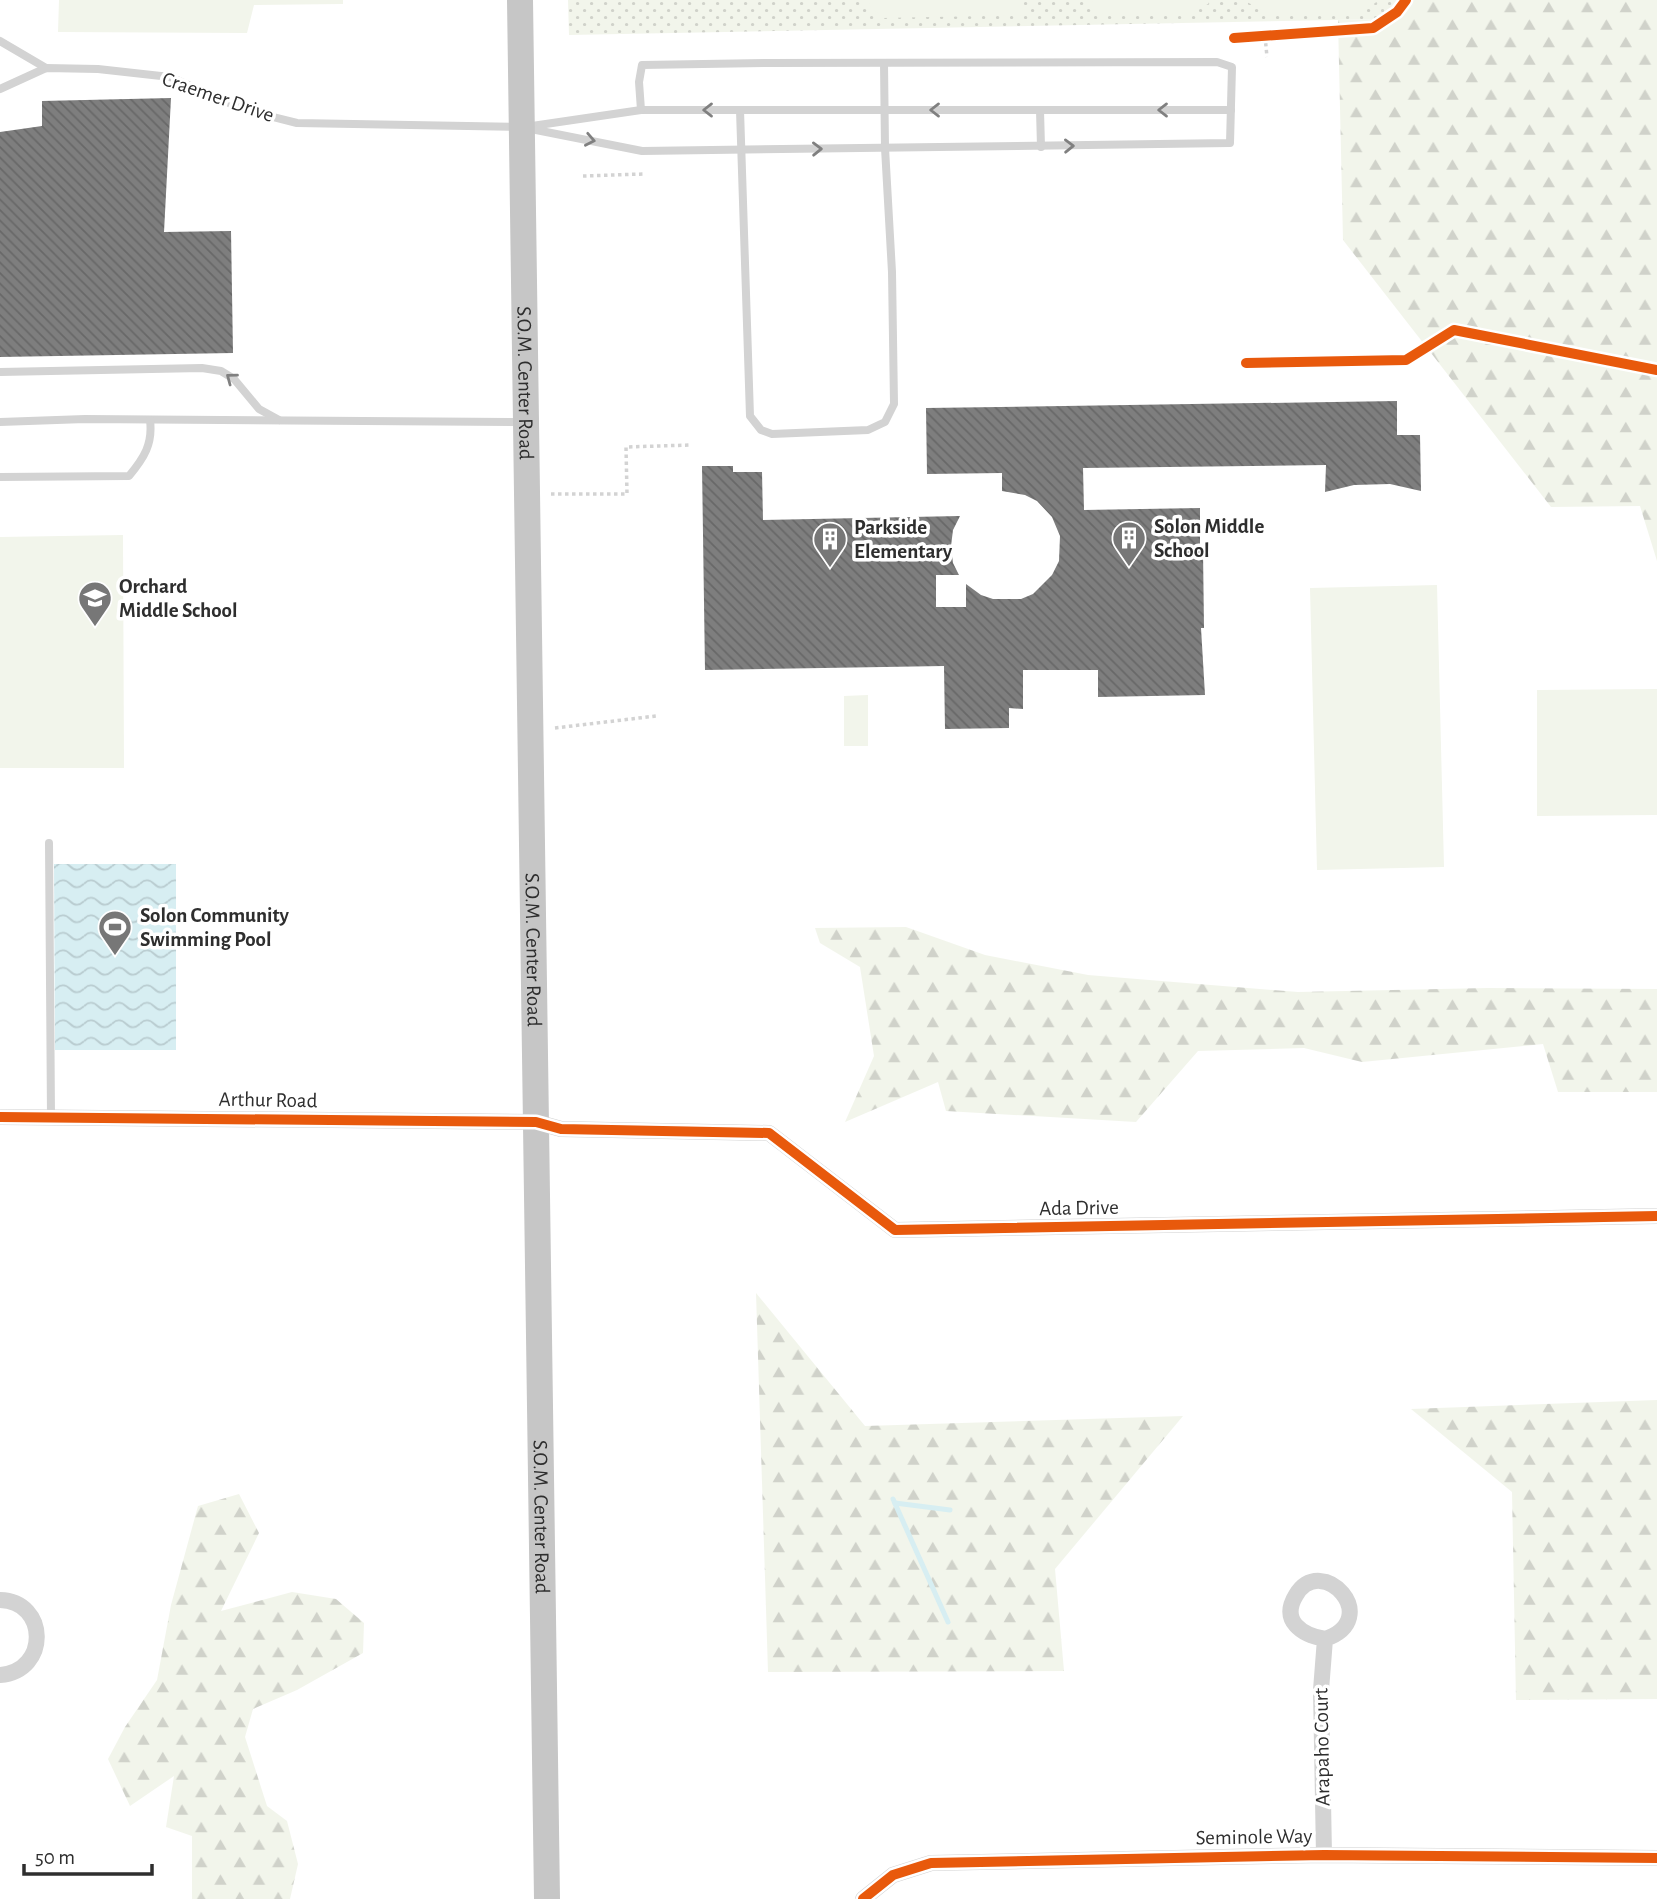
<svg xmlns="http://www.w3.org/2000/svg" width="1657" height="1899" font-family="'Alegreya Sans',sans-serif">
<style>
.green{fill:url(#green-dots)}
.forest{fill:url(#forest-firs)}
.pitch{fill:#f2f5eb}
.water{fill:url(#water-waves)}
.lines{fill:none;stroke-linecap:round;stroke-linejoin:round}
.stream{stroke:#d7eef2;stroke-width:5}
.building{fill:url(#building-back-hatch)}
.path{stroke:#d3d3d3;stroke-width:3.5;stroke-dasharray:3.5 3.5;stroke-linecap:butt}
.lane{stroke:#d3d3d3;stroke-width:8}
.street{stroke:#d3d3d3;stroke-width:16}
.primary{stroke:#c6c6c6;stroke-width:26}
.cycleway-casing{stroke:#fff;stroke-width:15}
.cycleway{stroke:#e8590c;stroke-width:10}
.oneway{stroke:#808080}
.labels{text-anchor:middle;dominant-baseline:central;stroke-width:7;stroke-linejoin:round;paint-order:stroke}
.street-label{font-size:21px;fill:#2e2e2e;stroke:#fff}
.poi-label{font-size:21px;font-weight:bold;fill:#2e2e2e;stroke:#fff;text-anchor:start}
</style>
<defs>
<pattern id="green-dots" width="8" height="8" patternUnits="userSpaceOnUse" patternTransform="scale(1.75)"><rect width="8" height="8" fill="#f2f5eb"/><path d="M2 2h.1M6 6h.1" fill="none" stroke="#d0d2ca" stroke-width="1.8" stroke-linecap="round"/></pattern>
<pattern id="forest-firs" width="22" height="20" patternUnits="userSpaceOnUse" patternTransform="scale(1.75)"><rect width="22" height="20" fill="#f2f5eb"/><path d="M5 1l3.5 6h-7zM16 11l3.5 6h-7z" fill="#d0d2ca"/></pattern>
<pattern id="water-waves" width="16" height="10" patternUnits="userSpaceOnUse" patternTransform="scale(1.75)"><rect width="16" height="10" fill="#d7eef2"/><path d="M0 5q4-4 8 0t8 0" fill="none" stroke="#b9ccd0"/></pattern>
<pattern id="building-back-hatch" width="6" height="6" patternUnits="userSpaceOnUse" patternTransform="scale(1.75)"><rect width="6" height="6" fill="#7e7e7e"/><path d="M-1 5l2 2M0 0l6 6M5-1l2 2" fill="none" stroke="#686868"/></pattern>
</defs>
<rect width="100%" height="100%" fill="#fff"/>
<polygon class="green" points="568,0 1407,0 1386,19 569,35"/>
<g class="forest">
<polygon points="1407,0 1657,0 1657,561 1640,506 1551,507 1343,240 1338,20 1386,19"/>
<polygon points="906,927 985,955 1088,975 1298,992 1488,988 1657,989 1657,1092 1558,1092 1543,1044 1362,1062 1304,1048 1198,1051 1136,1122 946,1111 938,1082 845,1122 874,1056 860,967 820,943 815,928"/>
<polygon points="756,1293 865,1426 1183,1416 1055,1569 1064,1671 768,1672"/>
<polygon points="1657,1400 1657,1699 1516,1700 1512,1492 1411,1409"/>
<polygon points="239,1494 259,1533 221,1611 292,1592 336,1599 364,1623 363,1653 297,1690 253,1709 245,1737 267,1806 287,1821 298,1864 290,1899 192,1899 192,1836 166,1827 174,1776 130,1806 108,1759 125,1727 157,1680 171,1605 198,1506"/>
</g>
<g class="pitch">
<polygon points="59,0 343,0 343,4 254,5 247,33 58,32"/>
<polygon points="870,0 1021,0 1026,15 883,18 870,6"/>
<polygon points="1092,0 1210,0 1208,4 1191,13 1093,14"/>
<polygon points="1243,0 1379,0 1363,12 1266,12"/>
<polygon points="123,535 124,768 0,768 0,537"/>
<polygon points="1437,585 1444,867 1317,870 1310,588"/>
<polygon points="1657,689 1657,815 1537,816 1537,690"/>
<polygon points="868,695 868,746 844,746 844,696"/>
</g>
<polygon class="water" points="54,864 176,864 176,1050 55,1050"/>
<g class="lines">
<g class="stream">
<polyline points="893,1499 948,1622"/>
<polyline points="895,1503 950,1510"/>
</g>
</g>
<g class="building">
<polygon points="171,98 164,232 231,231 233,353 0,357 0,132 42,126 42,101"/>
<polygon points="1397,401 1397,435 1420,435 1421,491 1390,484 1354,485 1325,492 1326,465 1083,468 1084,510 1200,508 1200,551 1203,551 1204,628 1201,628 1205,695 1098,697 1098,670 1023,670 1023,709 1009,708 1009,728 945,729 944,666 705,670 702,466 733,466 733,472 762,472 763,520 960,516 953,530 951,546 953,563 959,575 936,575 936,607 966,607 966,584 981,595 993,599 1021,599 1033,594 1052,575 1059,561 1060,536 1052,517 1037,501 1025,495 1002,491 1002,473 927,474 926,408"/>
</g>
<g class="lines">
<g class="path">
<polyline points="1265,36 1267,57"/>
<polyline points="583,176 643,174"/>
<polyline points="551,494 627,494 626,447 691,445"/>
<polyline points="555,728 656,716"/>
</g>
<g class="lane">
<polyline points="0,41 46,68"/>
<polyline points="0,89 46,68 98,69 170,77 245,110 297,123 519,127"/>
<polyline points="740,110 750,416 761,430 772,434 868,430 885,422 894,404 892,272 885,148 884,63"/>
<polyline points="1040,110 1041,147"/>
<polyline points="532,126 641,110 1231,110"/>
<polyline points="526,128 642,151 1230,143 1232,67 1217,62 766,63 642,65 639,82 641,110"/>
<polyline points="0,372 202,368 221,371 234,379 259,409 279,420"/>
<polyline points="0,422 85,419 523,422"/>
<path d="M 0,477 L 129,476 C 144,458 153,444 150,420"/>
<polyline points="49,843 51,1117"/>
</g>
<g class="street">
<polyline points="0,1117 536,1122 561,1129 769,1133 895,1230 1657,1216"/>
<path d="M 0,1600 C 48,1601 50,1671 0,1675"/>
<path d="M 1324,1855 L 1321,1690 L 1325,1639 C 1384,1619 1322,1552 1296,1595 C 1280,1621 1302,1635 1325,1639"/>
<polyline points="863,1899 893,1875 931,1863 1324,1855 1657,1858"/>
</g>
<path class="primary" id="s1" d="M 520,0 L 547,1899"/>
<g class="cycleway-casing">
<g id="cycleway">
<polyline points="1234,38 1373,28 1397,12 1406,0"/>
<polyline points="1246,363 1406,360 1454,330 1657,370"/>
<polyline points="0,1117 536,1122 561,1129 769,1133 895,1230 1657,1216"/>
<polyline points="863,1899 893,1875 931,1863 1324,1855 1657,1858"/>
</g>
</g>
<use href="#cycleway" class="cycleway"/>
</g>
<defs><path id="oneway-chevron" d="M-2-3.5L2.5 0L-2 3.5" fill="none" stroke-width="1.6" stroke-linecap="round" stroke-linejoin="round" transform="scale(1.75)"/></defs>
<g class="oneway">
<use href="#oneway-chevron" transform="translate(708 110) rotate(180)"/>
<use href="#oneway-chevron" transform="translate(935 110) rotate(180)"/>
<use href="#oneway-chevron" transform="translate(1163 110) rotate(180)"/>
<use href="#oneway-chevron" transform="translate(590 140) rotate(11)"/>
<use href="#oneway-chevron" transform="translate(1069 146) rotate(-1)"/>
<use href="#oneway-chevron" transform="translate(817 149) rotate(-1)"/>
<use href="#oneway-chevron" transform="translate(231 378) rotate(-143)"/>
</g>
<defs>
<g id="building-pin" transform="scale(1.75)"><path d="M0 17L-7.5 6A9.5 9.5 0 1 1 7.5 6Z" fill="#777" stroke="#fff"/><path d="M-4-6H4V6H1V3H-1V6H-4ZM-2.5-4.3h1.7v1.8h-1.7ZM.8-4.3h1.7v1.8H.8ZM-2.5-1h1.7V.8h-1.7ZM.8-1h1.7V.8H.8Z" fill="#fff"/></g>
<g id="school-pin" transform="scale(1.75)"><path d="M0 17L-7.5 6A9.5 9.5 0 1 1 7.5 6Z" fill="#777" stroke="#fff"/><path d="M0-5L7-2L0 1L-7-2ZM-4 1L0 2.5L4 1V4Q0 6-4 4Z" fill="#fff"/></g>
<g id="stadium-pin" transform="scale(1.75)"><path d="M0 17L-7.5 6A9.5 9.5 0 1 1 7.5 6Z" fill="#777" stroke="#fff"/><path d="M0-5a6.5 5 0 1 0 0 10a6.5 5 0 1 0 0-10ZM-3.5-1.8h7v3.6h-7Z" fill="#fff"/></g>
</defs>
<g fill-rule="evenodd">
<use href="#building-pin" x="1129" y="538"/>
<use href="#building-pin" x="830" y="539"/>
<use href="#school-pin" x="95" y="598"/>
<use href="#stadium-pin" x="115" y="927"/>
</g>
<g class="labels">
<g class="street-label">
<text transform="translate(218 97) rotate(19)">Craemer Drive</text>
<text stroke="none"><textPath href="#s1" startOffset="383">S.O.M. Center Road</textPath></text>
<text stroke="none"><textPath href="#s1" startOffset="950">S.O.M. Center Road</textPath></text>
<text transform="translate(268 1100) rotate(1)">Arthur Road</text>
<text transform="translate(1079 1208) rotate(-1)">Ada Drive</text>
<text stroke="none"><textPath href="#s1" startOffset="1517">S.O.M. Center Road</textPath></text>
<text transform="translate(1322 1747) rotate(-91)">Arapaho Court</text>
<text transform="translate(1254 1837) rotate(-1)">Seminole Way</text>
</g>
<g class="poi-label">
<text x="1154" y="526">Solon Middle<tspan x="1154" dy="24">School</tspan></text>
<text x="854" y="527">Parkside<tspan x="854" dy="24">Elementary</tspan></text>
<text x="119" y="586">Orchard<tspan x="119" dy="24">Middle School</tspan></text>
<text x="140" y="915">Solon Community<tspan x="140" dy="24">Swimming Pool</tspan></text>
</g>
</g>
<path d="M24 1864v10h128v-10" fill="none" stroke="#2e2e2e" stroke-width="3.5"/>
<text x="35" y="1864" font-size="21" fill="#2e2e2e" stroke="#ffffff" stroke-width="5" paint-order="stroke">50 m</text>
</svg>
